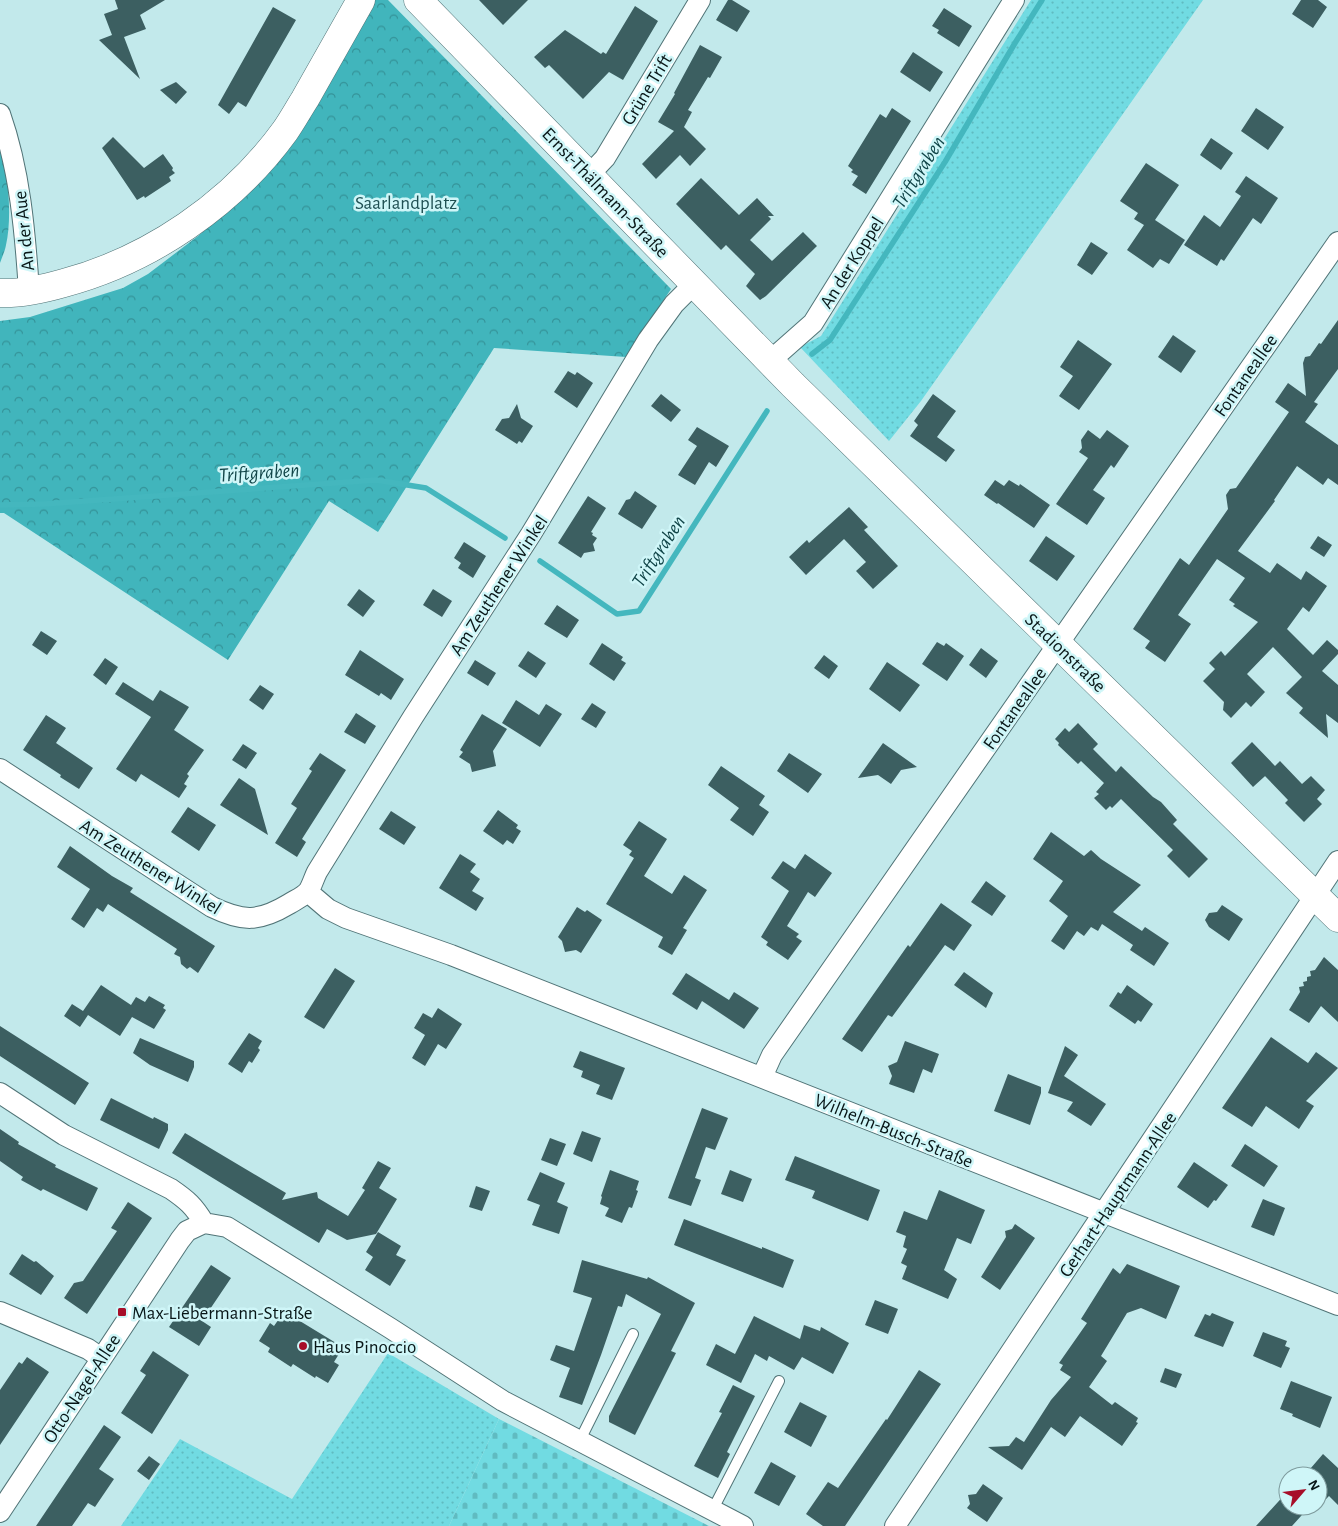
<svg xmlns="http://www.w3.org/2000/svg" width="1338" height="1526" viewBox="0 0 1338 1526" font-family="'Alegreya Sans',sans-serif">
  <defs>
    <pattern id="grass-dots" width="8" height="8" patternUnits="userSpaceOnUse" patternTransform="scale(1.25)"><rect width="8" height="8" fill="#71dbe2"/><path d="M2 2h.1M6 6h.1" fill="none" stroke="#60bbc1" stroke-width="1.8" stroke-linecap="round"/></pattern>
    <pattern id="forest-crowns" width="20" height="18" patternUnits="userSpaceOnUse" patternTransform="scale(1.25)"><rect width="20" height="18" fill="#41b5bc"/><path d="M2 6a3 3 0 1 1 6 0M12 15a3 3 0 1 1 6 0" fill="none" stroke="#349298"/></pattern>
    <pattern id="cemetery-stones" width="16" height="16" patternUnits="userSpaceOnUse" patternTransform="scale(1.25)"><rect width="16" height="16" fill="#71dbe2"/><path d="M2 7V4a2 2 0 0 1 4 0v3zM10 15v-3a2 2 0 0 1 4 0v3z" fill="#60bbc1"/></pattern>
  </defs>
  <rect width="100%" height="100%" fill="#c2e9eb"/>
  <path fill="url(#grass-dots)" d="M1031,0h172l-282,401 -32,40 -89,-94 21,-11z
    M388,1353l111,66 -50,107h-328l59,-87 112,60z"/>
  <path fill="url(#forest-crowns)" d="M371,0h17l283,289 -45,68 -132,-9 -116,184 -49,-31 -101,159 -224,-147h-4v-192l30,-4 93,-29 25,-14 50,-38 56,-48 40,-50z
    M0,149c9,25 12,70 6,96 -1,6 -4,12 -6,18z"/>
  <path fill="url(#cemetery-stones)" d="M499,1419l210,107h-260z"/>
  <g fill="none" stroke-linecap="round" stroke-linejoin="round">
    <path stroke="#44b7be" stroke-width="5.5" d="M812,354l18,-14 115,-178 70,-119 27,-43
      M0,505l44,-1 332,-24 50,8 79,50
      M540,561l77,53 22,-3 128,-200"/>
  </g>
  <path fill="#3c5f61" d="M115,0h50l-25,15 6,14 -22,8 16,42 -41,-39 13,-5 -8,-21 14,-5z
    M479,0h49l-25,25z
    M728,0h4l18,11 -13,21 -21,-12z
    M1301,0h17l9,7 -14,21 -21,-14z
    M635,6l23,15 -35,59 -14,-8 -26,27 -34,-34 -4,3 -11,-11 31,-27 36,24 2,-2 3,2z
    M273,7l23,13 -50,87 -8,-5 -9,12 -11,-9z
    M944,8l28,18 -13,21 -22,-14 2,-3 -7,-4z
    M700,45l22,12 -12,21 -2,-1 -20,33 4,2 -8,15 22,22 -16,17 -10,-11 -24,24 -14,-15 32,-33 -16,-9 17,-28 -1,-1z
    M913,52l30,20 -13,20 -30,-20z
    M176,82l11,10 -11,12 -16,-14z
    M892,108l19,13 -45,73 -14,-9 6,-9 -7,-4 2,-2 -5,-4 32,-52 6,4z
    M1256,108l28,19 -16,23 -27,-19z
    M113,137l31,31 19,-14 10,14 -1,2 3,3 -6,4 2,4 -26,17 -1,-2 -7,4 -35,-52z
    M1211,138l22,15 -12,17 -21,-15z
    M1146,163l33,22 -24,35 30,20 -16,24 -9,-5 -7,9 -26,-18 17,-25 -10,-6 4,-6 -18,-12z
    M1246,176l32,22 -17,26 -8,-6 -29,43 -3,-2 -4,7 -33,-21 20,-30 16,12 21,-31 -6,-4z
    M701,178l38,37 18,-17 17,18h-6l3,3 -21,21 22,21 31,-29 14,14 -51,50 -6,4 -14,-14 9,-12 -29,-29 -5,5 -45,-46z
    M1091,242l17,11 -16,22 -15,-10z
    M1338,320v49l-24,33 4,2 -13,18 33,23v40l-10,-7 -5,7 -26,-19 -23,34 1,1 -37,50 32,22 7,-10 24,17 5,-9 21,15 -18,26 -6,-5 -16,22 26,26 14,-15 11,10v4l-16,17 16,14v38l-12,-9 2,24 -29,-25 4,-5 -17,-15 16,-16 -29,-30 -26,27 18,18 -14,15 -5,-5 -15,16 -8,-8 1,-8 -21,-21 12,-12 -6,-6 12,-12 4,5 33,-34 -25,-16 2,-2 -6,-4 16,-22 -28,-19 -39,56 13,9 -26,38 -20,-14 5,-7 -17,-12 47,-71 9,7 39,-56 -2,-14 4,-6 6,-1 53,-76 -14,-10 13,-19 18,13 -3,-33 2,-6 5,-1 9,-13 2,1z
    M1173,335l23,16 -15,22 -23,-16z
    M1078,340l34,24 -33,46 -20,-14 14,-20 -13,-9z
    M568,371l7,4 2,-3 16,11 -16,25 -23,-16z
    M661,394l20,16 -10,12 -20,-16z
    M933,394l23,17 -19,26 18,13 -9,12 -36,-26 8,-11 -4,-4z
    M517,404l4,14 12,8 -11,17 -3,-2 -2,3 -22,-14 7,-11 7,-1z
    M697,427l32,19 -13,21 -7,-5 -14,23 -17,-10 19,-29 -9,-6z
    M1088,430l12,9 7,-9 22,16 -15,22 -3,-3 -18,25 12,8 -18,27 -31,-21 32,-46 -9,-6 3,-4 -1,-8z
    M995,480l9,6 5,-6 10,6 1,-2 30,21 -16,23 -36,-25 -1,1 -13,-9z
    M635,491l22,15 -15,23 -24,-15 8,-14 4,-1z
    M588,496l18,12 -15,24 2,1 -1,2 5,3 -4,6 2,7 -11,2 -3,5 -23,-15z
    M849,507l19,20 -4,3 34,36 -25,23 -17,-18 10,-9 -22,-23 -38,36 -17,-18 18,-17 2,3z
    M1046,536l29,20 -18,25 -28,-20z
    M1318,536l14,9 -8,12 -14,-9z
    M464,542l22,14 -13,22 -15,-10 3,-5 -7,-5z
    M359,589l16,12 -12,16 -16,-12z
    M433,589l19,12 -10,16 -19,-12z
    M557,605l22,15 -12,18 -23,-14z
    M41,631l16,10 -10,14 -15,-10z
    M937,642l7,4 2,-3 18,13 -17,25 -25,-17z
    M602,643l21,14 -2,3 5,3 -12,18 -25,-17z
    M981,648l17,13 -12,17 -17,-13z
    M360,650l44,29 -13,21 -10,-7 -2,3 -34,-21z
    M528,651l18,12 -10,15 -18,-12z
    M824,655l14,11 -9,13 -15,-11z
    M105,658l13,9 -12,18 -13,-10z
    M475,660l21,13 -8,13 -21,-13z
    M887,662l33,23 -20,27 -31,-23z
    M123,682l30,19 7,-11 29,17 -15,23 30,20 -17,24 2,2 -5,8 3,2 -8,12 -38,-24 -5,8 -20,-13 35,-52 -36,-23z
    M260,685l14,9 -11,16 -14,-10z
    M516,700l23,15 7,-11 16,10 -22,33 -38,-24z
    M592,703l14,9 -10,16 -15,-9z
    M356,713l20,13 -11,18 -21,-12z
    M482,714l25,15 -14,22 3,15 -24,6 -2,-8 -11,-7 4,-5 -3,-2z
    M46,715l20,13 -10,15 37,25 -14,21 -19,-12 1,-2 -38,-25z
    M1078,723l20,21 -5,5 23,23 5,-6 32,31 8,5 16,18 -4,4 35,35 -19,19 -22,-22 6,-6 -52,-51 -9,9 -2,-2 -4,4 -12,-12 5,-4 -3,-2 8,-9 -23,-22 -3,3 -20,-19 1,-2 -4,-4 10,-11 4,4z
    M1252,742l23,24 5,-5 22,23 9,-8 14,14 -8,9 5,5 -18,18 -19,-19 3,-3 -23,-24 10,-9 -22,20 -22,-24z
    M883,743l34,24 -16,3 -10,14 -13,-9 -20,3z
    M243,744l14,9 -11,16 -14,-9z
    M320,753l26,17 -44,69 4,3 -9,15 -22,-14 22,-35 -6,-4 21,-33 -3,-2z
    M789,753l33,21 -14,19 -31,-22z
    M721,766l44,30 -6,9 10,7 -16,24 -23,-16 9,-12 -31,-23z
    M239,778l16,11 13,46 -48,-30z
    M188,807l28,18 -17,26 -28,-19z
    M498,810l20,15 -2,3 5,3 -8,13 -6,-4 -4,5 -20,-14z
    M391,811l25,16 -12,18 -25,-16z
    M639,821l28,18 -23,37 28,18 12,-19 23,15 -24,38 4,2 -15,25 -14,-8 5,-10 -57,-33 28,-46 -5,-3 3,-4 -9,-6z
    M1051,832l33,24 7,-6 10,9 40,26 -28,27 29,19 3,-4 24,16 -15,23 -24,-16 3,-5 -31,-21 -4,7 -7,-4 -7,9 -7,-5 -13,19 -13,-9 17,-25 -19,-15 14,-20 -30,-22z
    M70,846l42,30 21,12 -3,4 85,54 -17,27 -8,-6 -3,2 -6,-5 -1,-7 -6,-3 3,-5 -69,-45 -5,8 -6,-4 -13,20 -13,-9 19,-30 -33,-22z
    M460,854l16,10 -6,8 10,7 -8,12 12,7 -8,13 -37,-23z
    M805,854l27,19 -17,24 -7,-5 -21,34 12,8 -3,3 6,4 -14,19 -22,-15 2,-3 -7,-5 28,-46 -18,-13 12,-17 12,8z
    M986,881l20,15 -14,20 -21,-14z
    M941,903l31,22 -18,26 -9,-6 -53,72 -4,-2 -26,37 -20,-13 66,-94 2,2z
    M1222,905l21,14 -14,22 -20,-14 -4,-7 4,-7 8,-1z
    M577,907l8,5 2,-2 15,10 -21,33 -5,-3 -11,2 -3,-11 -4,-4z
    M1324,957l14,13v52l-17,-16 -12,17 -20,-13 11,-18 -1,-5 5,-1 -1,-4 4,-1v-4l4,-1 -1,-5 5,-1z
    M335,968l20,13 -31,48 -20,-12z
    M964,972l29,21 -7,15 -32,-23z
    M686,973l43,27 5,-8 25,16 -15,21 -42,-28 -5,9 -25,-16z
    M101,985l30,20 5,-8 9,5 4,-6 16,9 -2,3 3,2 -12,19 -22,-12 -12,19 -32,-21 -8,12 -16,-11 8,-12 11,7z
    M1127,985l26,19 -12,18 -3,-2 -3,4 -26,-18 9,-14 3,2z
    M438,1008l24,16 -16,25 -8,-5 -13,22 -13,-8 13,-23 -11,-7 9,-15 9,5z
    M0,1026l89,57 -14,22 -75,-49z
    M249,1033l13,8 -4,7 2,2 -8,13 -3,-2 -7,12 -14,-9z
    M1271,1037l37,26 8,-11 22,16 -32,33 8,5 -15,23 -33,-23 -14,21 -30,-19z
    M140,1038l54,23v6l-6,15 -38,-17 -17,-12z
    M905,1041l34,13 -7,19 -9,-4 -9,24 -25,-9 3,-8 -4,-10 9,-4z
    M1065,1046l13,9 -14,21 42,28 -15,22 -24,-15 6,-9 -25,-9z
    M580,1051l45,17 -13,32 -16,-6 4,-9 -19,-8 2,-6 -10,-4z
    M1008,1074l33,13v6l-11,32 -36,-14z
    M111,1098l42,21 1,-2 14,7v6l-9,19 -59,-29z
    M702,1108l26,10 -13,32 -9,-3 -11,31 6,2 -10,26 -23,-8z
    M0,1129l19,13 -1,2 38,21 -1,2 43,21 -11,23 -44,-22 -2,2 -20,-11 2,-3 -23,-16z
    M582,1131l19,7 -9,24 -19,-8z
    M185,1133l101,60 -4,7 35,-8 1,6 30,18 17,-26 -3,-2 16,-27 13,7 -12,20 18,11 -21,35 -29,6 -20,-11 -8,14 -147,-90z
    M550,1138l16,6 -9,22 -16,-6z
    M1245,1144l33,22 -14,21 -33,-21z
    M795,1156l85,34 -12,31 -56,-23 3,-7 -30,-11z
    M1194,1162l34,23 -12,16 -2,-1 -6,8 -31,-21z
    M610,1170l29,11 -3,9 2,1 -6,17 -3,-1 -7,16 -17,-7 4,-8 -9,-4 2,-7 -1,-1z
    M730,1170l22,9 -9,23 -22,-8z
    M540,1172l25,11 -8,19 11,5 -9,27 -27,-9 8,-20 -13,-5z
    M476,1186l14,5 -8,20 -13,-4z
    M939,1190l46,20 -14,34 -14,-6 -13,32 13,9 -9,20 -46,-20 5,-13 -6,-3 6,-14 -4,-2 3,-11 -10,-4 8,-21 23,9z
    M1263,1199l22,9 -11,28 -23,-9z
    M128,1202l24,16 -65,96 -23,-16 10,-15 9,-2 19,-28 15,-22 -6,-3z
    M684,1219l78,30v-2l32,13 -11,28 -109,-43z
    M1015,1224l20,14 -35,52 -19,-13 25,-40 -1,-6 7,-2z
    M378,1232l23,14 -5,9 10,5 -16,26 -25,-16 8,-13 -7,-5z
    M22,1254l12,8 2,-1 18,15 -13,19 -32,-21z
    M582,1260l65,19 1,-2 47,26 -24,48 5,2 -41,82 -26,-13v-6l52,-102 -35,-20 -4,13 -4,-1 -17,49 -19,50 -23,-8 11,-29 -20,-8 6,-15 18,6 18,-53 -19,-6z
    M1127,1264l53,22 -14,33 -25,-11 -14,5 -26,43 6,5 -18,26 23,18 3,-3 23,16 -2,4 2,1 -16,23 -42,-30 -15,21 -14,-10 -29,43 -34,-23 21,-1 7,-9 8,5 27,-42 20,-23 -11,-7 3,-5 -4,-2 28,-40 -6,-4 32,-51 7,6z
    M211,1265l20,13 -29,43 9,6 -12,19 -30,-19z
    M875,1300l23,9 -10,25 -23,-9z
    M283,1313l6,3 1,-1 46,28v2l6,4 -8,13 5,3 -11,18 -12,-7 -1,2 -22,-14 -2,3 -23,-15 2,-4 -11,-7 11,-18 4,3z
    M1212,1313l22,9 -11,25 -29,-11 11,-22 5,2z
    M754,1316l46,23 4,-14 16,6 1,-4 28,16 -16,31 -31,-17 -8,13 -25,-14 -2,5 -12,-7 -14,29 -35,-18 10,-21 19,10z
    M1263,1332l24,9 -2,5 5,2 -9,20 -28,-12z
    M153,1351l36,24 -37,59 -31,-21 25,-38 -6,-4z
    M27,1357l22,15 -49,73v-55l19,-28 3,2z
    M1165,1368l17,6 -6,14 -16,-6z
    M919,1370l22,14 -96,142h-22l-17,-12 22,-32 10,6 48,-69 1,1z
    M1291,1381l41,16 -12,31 -28,-12 1,-2 -13,-5z
    M733,1385l22,11 -28,56 3,2 -12,24 -24,-12 28,-53 -3,-1z
    M800,1402l27,14 -16,31 -27,-15z
    M104,1425l17,12 -22,32 15,10 -19,28 -7,-4 -16,23h-36z
    M1323,1454l15,14v37l-9,-9 -11,11v-31h-14z
    M149,1456l11,8 -11,16 -12,-9z
    M771,1462l25,14 -17,30 -25,-13z
    M983,1484l20,14 -16,24 -20,-14 3,-4 -2,-9 8,-1z
    M1288,1491v15h22l-18,20h-36z"/>
  <g fill="none" stroke-linecap="round" stroke-linejoin="round">
    <defs>
      <path id="lane" d="M579,1442l54,-108
        M712,1511l67,-130"/>
      <path id="street" d="M0,114c20,57 25,117 29,177
        M589,175l16,-17 95,-158
        M770,361l43,-38 201,-323
        M0,769l212,138c31,15 47,15 77,-3 6,-4 16,-8 20,-14 3,-5 5,-12 8,-18l96,-155 118,-183 117,-194 26,-36 21,-21
        M308,892l20,17 18,9 105,37 887,350
        M762,1077l10,-22 566,-813
        M0,1093l64,42 107,54c16,11 23,17 33,34l23,4 163,101 113,73 240,125
        M0,1312l88,37 13,9
        M0,1512l180,-272 7,-9 17,-8
        M895,1526l443,-665"/>
      <path id="secondary" d="M418,0l375,385 545,533
        M0,293c21,1 43,-4 64,-10 86,-23 168,-79 221,-152 7,-10 13,-21 20,-32 19,-33 37,-66 56,-99"/>
    </defs>
    <use href="#lane" stroke="#517477" stroke-width="12"/>
    <use href="#street" stroke="#517477" stroke-width="22"/>
    <use href="#secondary" stroke="#517477" stroke-width="29"/>
    <use href="#lane" stroke="#fff" stroke-width="10"/>
    <use href="#street" stroke="#fff" stroke-width="20"/>
    <use href="#secondary" stroke="#fff" stroke-width="28"/>
  </g>
  <g fill="#a70e29" stroke="#cff6f8" stroke-width="2">
    <rect x="117" y="1307" width="10" height="10" rx="2.5"/>
    <circle cx="303" cy="1346" r="5"/>
  </g>
  <g text-anchor="middle" stroke-width="5" stroke-linejoin="round" paint-order="stroke">
    <g font-size="19" fill="#081617" stroke="#cff6f8">
      <text transform="translate(646 89) rotate(-59)" y="7">Grüne Trift</text>
      <text transform="translate(606 192) rotate(46)" y="7">Ernst-Thälmann-Straße</text>
      <text transform="translate(23 231) rotate(-96)" y="7">An der Aue</text>
      <text transform="translate(851 262) rotate(-58)" y="7">An der Koppel</text>
      <text transform="translate(1245 375) rotate(-55)" y="7">Fontaneallee</text>
      <text transform="translate(498 585) rotate(-57)" y="7">Am Zeuthener Winkel</text>
      <text transform="translate(1066 652) rotate(44)" y="7">Stadionstraße</text>
      <text transform="translate(1014 708) rotate(-55)" y="7">Fontaneallee</text>
      <text transform="translate(151 866) rotate(32)" y="7">Am Zeuthener Winkel</text>
      <text transform="translate(894 1130) rotate(22)" y="7">Wilhelm-Busch-Straße</text>
      <text transform="translate(1117 1194) rotate(-56)" y="7">Gerhart-Hauptmann-Allee</text>
      <text transform="translate(81 1388) rotate(-57)" y="7">Otto-Nagel-Allee</text>
    </g>
    <g font-size="19" fill="#1f5053" stroke="#cff6f8">
      <text x="406" y="209">Saarlandplatz</text>
    </g>
    <g font-size="19" fill="#081617" stroke="#cff6f8" text-anchor="start">
      <text x="132" y="1319">Max-Liebermann-Straße</text>
      <text x="313" y="1353">Haus Pinoccio</text>
    </g>
    <g font-size="20" font-style="italic" fill="#114548" stroke="#cff6f8">
      <text transform="translate(918 172) rotate(-58)" y="7">Triftgraben</text>
      <text transform="translate(259 472) rotate(-4)" y="7">Triftgraben</text>
      <text transform="translate(658 551) rotate(-57)" y="7">Triftgraben</text>
    </g>
  </g>
  <g transform="translate(1303 1491) rotate(62)"><circle r="24" fill="#cff6f8" stroke="#7f9c9e"/>
  <path d="M0-4L9 19L0 12L-9 19Z" fill="#a70e29"/>
  <text y="-8" font-size="14" font-weight="bold" text-anchor="middle" fill="#081617">N</text>
  </g>
</svg>
